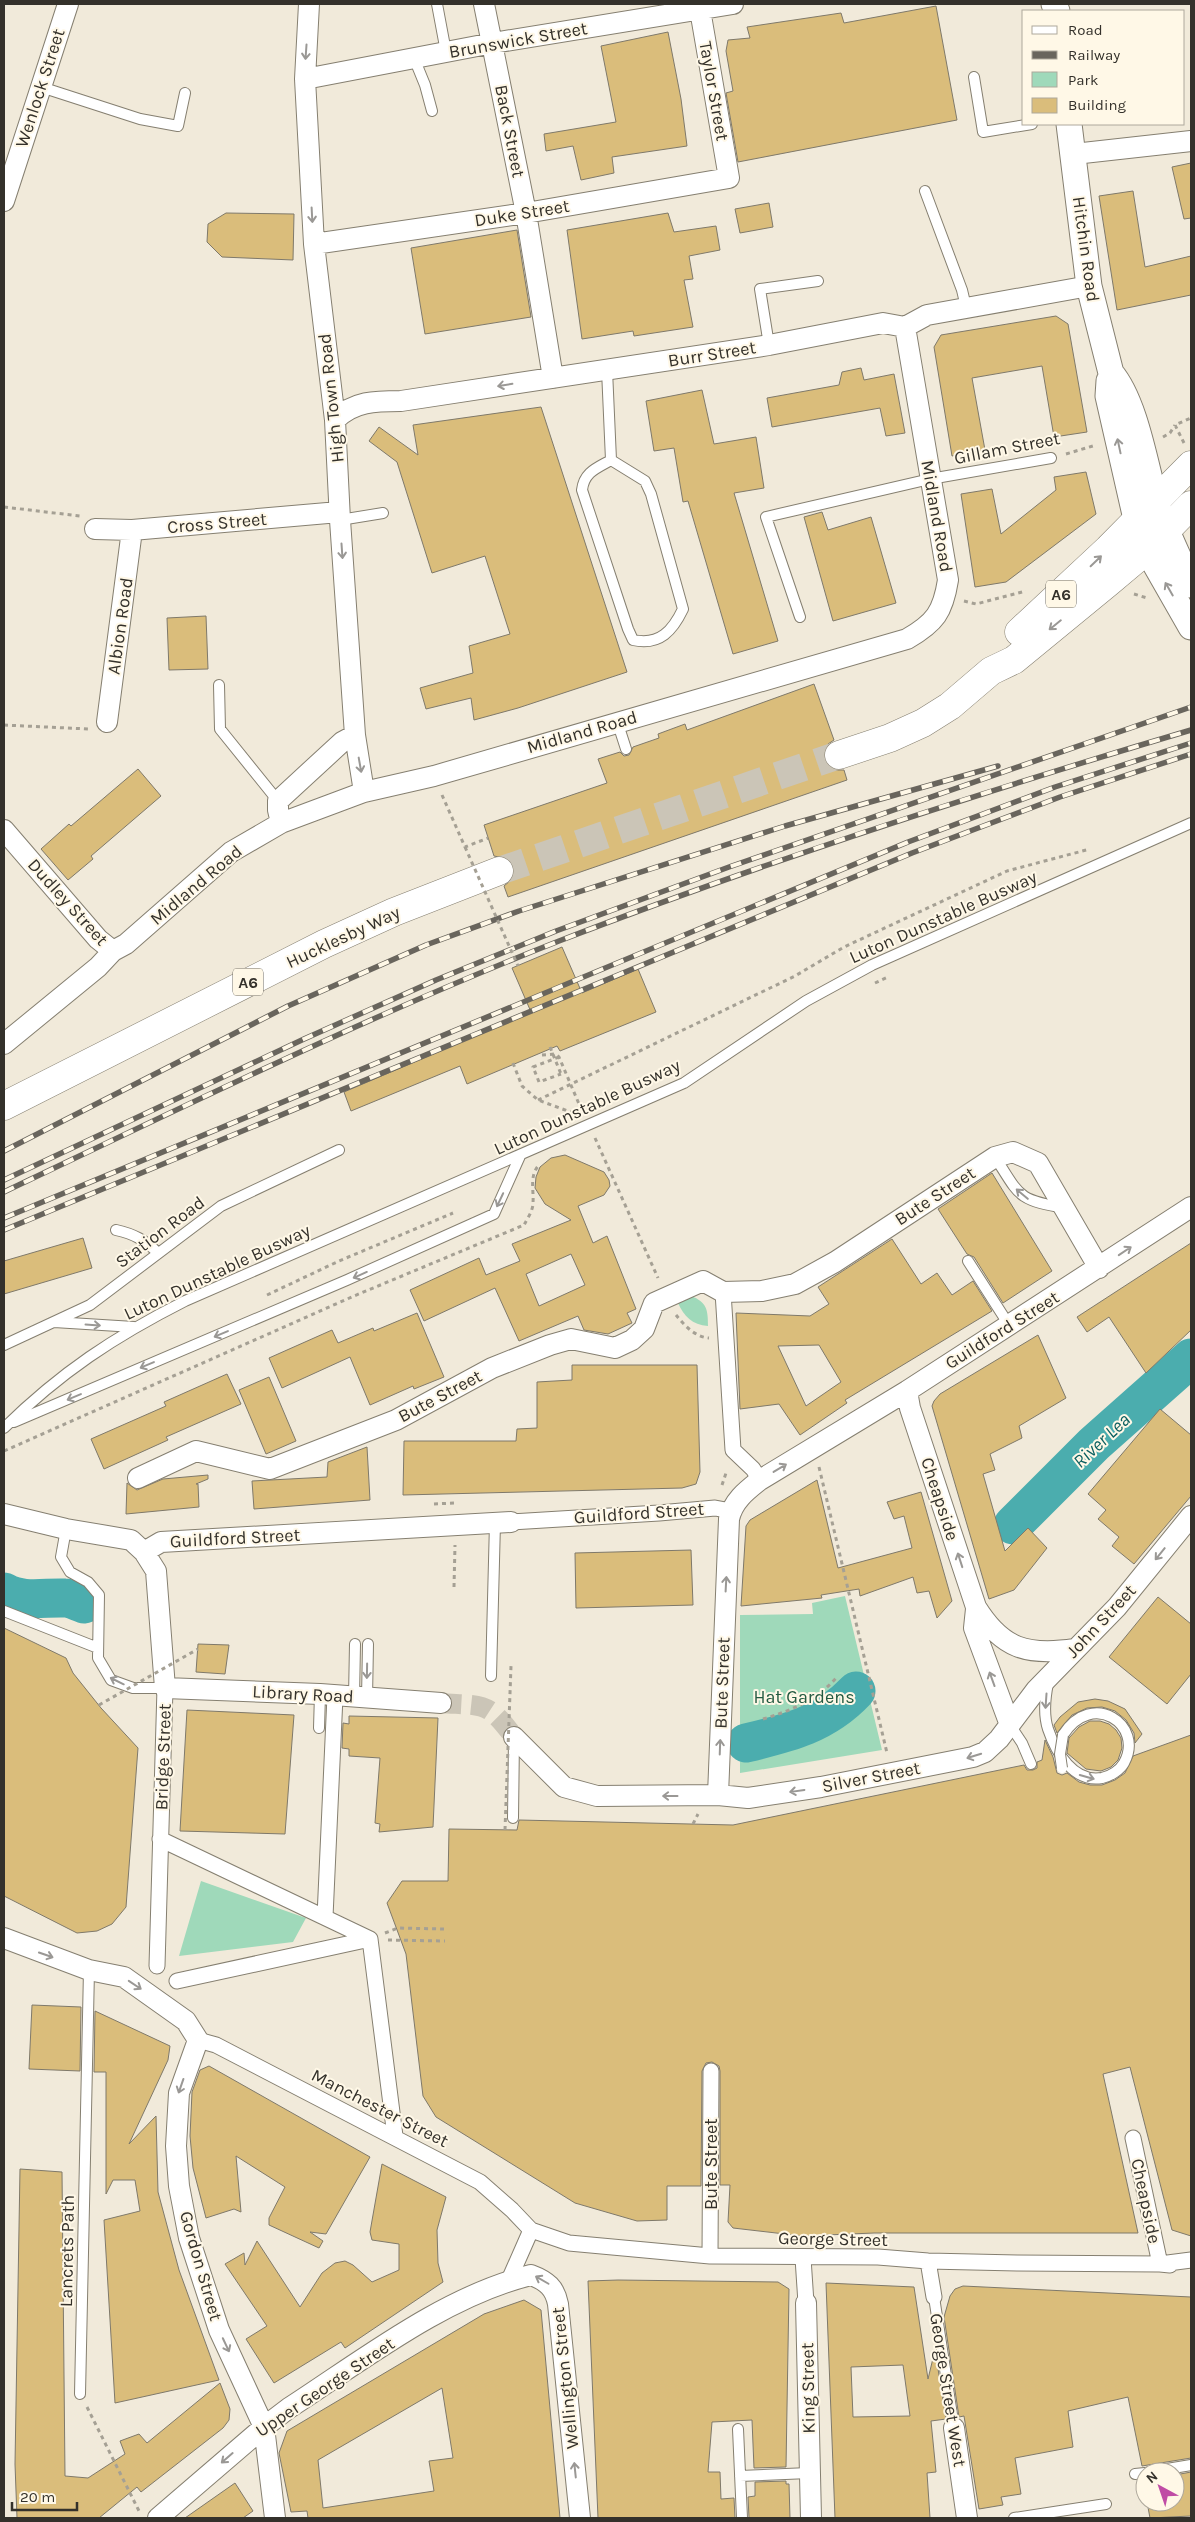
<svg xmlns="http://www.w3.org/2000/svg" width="1195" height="2522" viewBox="0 0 1195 2522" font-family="Karla,sans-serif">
  <rect width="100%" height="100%" fill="#f1eada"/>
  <path fill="#9fd9ba" d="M691,1296c16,6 17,14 17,30 -16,-1 -24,-10 -30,-23z
    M845,1596l37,154 -142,23v-158l73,-1 -1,-11z
    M201,1881l105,37 -13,24 -114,14z"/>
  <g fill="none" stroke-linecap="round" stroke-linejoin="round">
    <path stroke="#4badae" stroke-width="39" d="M1013,1525l81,-81 97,-86
      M4,1592c19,11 41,5 61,6 6,0 13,4 19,6
      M746,1743c43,-10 79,-19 110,-52"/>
  </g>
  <path fill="#dabd7b" stroke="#7f796a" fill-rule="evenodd" d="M936,6l21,114 -219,42 -12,-69 7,-2 -7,-40 2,-11 22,-2 -3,-11 94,-14 3,10z
    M668,32l13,67 6,47 -75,11 2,16 -33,7 -8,-34 -27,5 -2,-17 72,-12 -15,-76z
    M1191,163v55l-7,1 -12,-52z
    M1133,191l12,76 46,-11v39l-74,15 -18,-114z
    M769,203l4,24 -33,6 -5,-24z
    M226,213l68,1 -1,46 -71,-3 -15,-15 1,-18z
    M668,213l6,19 42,-6 4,24 -31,6 4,23 -9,1 9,47 -59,9 -1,-5 -51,8 -15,-109z
    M517,230l14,87 -106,17 -14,-86z
    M1056,316l12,8 19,108 -33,5 -12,-71 -70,12 13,72 -33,6 -18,-109 7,-12z
    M861,368l3,12 30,-6 11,59 -19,3 -6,-28 -108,19 -5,-29 72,-13 3,-13z
    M702,390l12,54 42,-7 8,51 -30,5 44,148 -45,13 -45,-153 -5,1 -9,-54 -20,3 -8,-50z
    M541,407l86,265 -109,36 -44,12 -3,-22 -45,11 -6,-21 53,-15 -4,-27 41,-12 -25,-78 -53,17 -35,-111 -28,-21 10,-14 39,28 -5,-30z
    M1086,472l10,42 -90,68 -31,5 -14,-93 31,-5 9,45 55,-44 -2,-13z
    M822,512l6,18 43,-13 25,86 -63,18 -29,-104z
    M206,616l2,53 -39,1 -2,-52z
    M814,684l20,56 -6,4 -4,7v9l4,6 7,4h9l3,10 -339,117 -4,-11 7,-6 3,-7v-7l-6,-7 -14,-3 -10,-31 123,-42 -9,-24 22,-7 4,4 5,-1 4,-8 26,-9 -1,-4 27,-10 2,6z
    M138,769l23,27 -70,60 2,3 -25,21 -27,-31 28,-25 2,2z
    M562,947l20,46 56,-24 18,43 -96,39 -3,-5 -90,38 -7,-18 -109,45 -7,-19 187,-80 -19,-44z
    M565,1155l39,17 5,8 1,6 -6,9 -26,11 15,37 14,-7 29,73 -9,4 5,10 -24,11 -24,-4 -6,-14 -59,25 -24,-53 -71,33 -14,-31 69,-32 7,17 34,-14 -8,-17 59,-24 -26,-16 -10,-16 1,-11 4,-10 11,-9zM571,1254l14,31 -46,21 -13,-32z
    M992,1173l60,98 -49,32 -29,-46 -7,-3 -29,-45z
    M83,1238l9,30 -88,26v-33z
    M892,1239l29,45 16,-11 15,22 21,-14 19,30 -147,89 2,3 -47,32 -21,-31 -39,5 -4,-96 74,3 19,-12 -11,-17zM819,1345l22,37 -35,24 -28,-60z
    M1191,1243v87l-45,43 -37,-56 -22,15 -10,-15z
    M417,1313l27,64 -30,12 -1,-3 -43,19 -20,-48 -68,31 -13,-30 63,-28 6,13 35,-15 1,3z
    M1038,1335l28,63 -47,28 3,12 -32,16 5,16 -12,4 22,77 23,-23 19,20 -33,42 -25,9 -57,-193 2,-5 6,-7z
    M572,1365h125l3,107 -4,12 -14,4 -279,7 1,-54h112l1,-12 20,-1v-46l35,-2z
    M227,1374l14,30 -75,33 2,3 -64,29 -13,-30 75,-33 -2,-4z
    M269,1377l27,64 -30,13 -27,-64z
    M1160,1409l31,26v61l-57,68 -22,-18 7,-9 -21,-18 8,-9 -18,-16z
    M367,1447l3,53 -116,9 -2,-28 75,-4 1,-15z
    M208,1475v4l-12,5h2l1,23 -73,7 1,-31 10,7 26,-11z
    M817,1480l21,88 74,-20 -8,-32 -10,3 -7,-17 34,-10 31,109 -15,17 -8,-27 -12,2 -4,-16 -53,19 -1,-7 -38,6 1,3 -81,8 5,-80 4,-6z
    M691,1550l2,55 -117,3 -1,-55z
    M1158,1597l33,27v50l-24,30 -58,-47z
    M4,1628l62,30 7,15 28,35 37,40 -12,159 -14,17 -15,7 -20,2 -73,-37z
    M198,1644l31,1 -4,29 -29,-2z
    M1095,1699l13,2 17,8 17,25 -7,9 -1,-10 -8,-13 -11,-9 -13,-4 -15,1 -15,7 -15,18 -3,-8 6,-8 18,-15z
    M187,1710l107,5 -9,119 -105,-3z
    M349,1716l89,2 -5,109 -54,5 1,-8 -5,-1 5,-65 -31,-2v-7l-7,-1 1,-25 6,1z
    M1090,1721h10l9,3 7,6 5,8 1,10 -4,12 -7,7 -10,4 -15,-2 -19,-16 2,-15 10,-11z
    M1191,1735v501l-19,-6 -42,-163 -27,7 35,159h-264l-72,3 -69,-8 -5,-6 2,-37h-10v-114l-1,-5 -7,-4 -6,1 -4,8 -1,115h-34v34l-30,1 -62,-18 -139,-86 -13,-21 -17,-142 -19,-51 15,-22h46l1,-52 68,1 2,-10 214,5 291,-60 3,5h6l4,-2v-6l5,-2 3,-20 8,17 4,16 5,2 5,-2 12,9 11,3h12l13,-5 10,-7 8,-17z
    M32,2005l49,2 -1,64 -51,-2z
    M95,2011l75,35 -2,14 -39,84 27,-28 2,76 21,78 40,110 -104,23 -11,-183 36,-9 -5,-31h-22l-7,14v-122h-12z
    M209,2066l161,91 -44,77 -16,-2 13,9 -4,7 -50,-23v-7l16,-31 -49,-31 5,56 -7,-3 -28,9 -13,-50 -3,-32 2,-44 8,-22z
    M382,2164l64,33 -9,33 1,33 5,19 -98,66 -4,-6 -67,41 -28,-44 21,-13 -42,-62 19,-11 1,12 12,-24 43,66 22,-34 13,-10 10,-2 8,4 19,17 27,-12v-26l-27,-4 -2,-8z
    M20,2169l42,3 3,304 23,2 37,-24 -5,-13 19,-7 8,9 73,-60 10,26 -1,11 -6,8 -82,64 -4,-5 -38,31h-82l-2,-54z
    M618,2280l160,2 11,7 -3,178 -32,1 -2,-48 -40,2 -4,50h12l1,27 13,-1 1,20h-137l-10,-237z
    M826,2283l88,4 14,92 7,-29 11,69 -15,2 5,51 -9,1 3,45h-95zM903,2365l7,51 -57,1 -2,-50z
    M963,2286l228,11v161l-49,8 -14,-69 -60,14 5,36 -58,11 6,36 -20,3 2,8 -24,4 -15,-93 -5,1 -15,-100 6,-21 5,-7z
    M524,2300l17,10 19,208h-252l-1,-7 -16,1 -12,-59 8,-22 197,-117zM442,2388l11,70 -24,3 5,30 -111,17 -5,-48z
    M1191,2472v44l-41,2 -3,-16h28v-27z
    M786,2481v3h3l1,34h-41l-1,-21 7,-1v-14z
    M235,2483l18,28 -10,7h-58z"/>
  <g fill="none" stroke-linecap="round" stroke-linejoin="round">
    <path stroke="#cbc5b7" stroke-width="20" stroke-dasharray="20 10" stroke-linecap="butt" d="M441,1703c44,3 46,-2 73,34"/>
    <path stroke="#cbc5b7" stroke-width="28" stroke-dasharray="28 14" stroke-linecap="butt" d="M499,871l340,-116"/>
    <defs>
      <path id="service" d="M437,4l9,48
        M414,58l11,27 7,26
        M974,77l9,55 49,-8
        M41,87l99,32 38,7 7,-33
        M925,191l37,99 4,17
        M769,345l-9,-56 58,-8
        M607,370l4,90c-14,8 -27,12 -29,30l46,139 5,11c27,6 40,-10 50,-31l-32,-115 -6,-13 -34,-21
        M340,520l43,-7
        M800,617l-34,-100 164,-38 121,-21
        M219,685l1,44 58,72
        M617,721l9,28
        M995,1157c25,39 22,43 70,51
        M116,1230c18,4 29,10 42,23
        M968,1261l41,64
        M54,1322l80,5
        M4,1345l86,-40 131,-99 118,-56
        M14,1422l333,-142 147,-66 26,-58
        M4,1428c57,-56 110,-91 181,-127l499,-218 122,-82 66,-36 319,-142
        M66,1529l-5,28 9,15 18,10 11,13 -1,63 13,22 22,8h32
        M4,1611l94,37
        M491,1676l4,-153
        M1048,1683c-3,15 -5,31 0,46 8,24 26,54 54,49 9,-2 18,-8 22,-15 21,-38 -32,-74 -61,-28
        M354,1697l1,-53
        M367,1698l1,-54
        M1010,1725l12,18 9,21
        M319,1728l1,-34
        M513,1818l1,-80
        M934,2297l20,131
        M80,2394l9,-424
        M738,2429l4,89
        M1149,2472l42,-7
        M1135,2474l10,-1
        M740,2476l69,-3
        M1014,2518l92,-14"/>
      <path id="pedestrian" d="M723,1292l10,158 20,19 7,11
        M511,1522l148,-9 56,-5 16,3
        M160,1839l210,100
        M325,1917l10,-221
        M370,1939l25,197
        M157,1966l8,-278
        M177,1981l193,-42
        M198,2040l18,5 264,137 32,28 19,20 38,13 141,13 168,1 50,4 89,2 143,1 31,-4
        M1133,2138l27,126 10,1
        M710,2256l1,-185
        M803,2258l3,45
        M928,2261l6,36
        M509,2280l22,-50"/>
      <path id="minor" d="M309,4l-4,75 9,165 21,176 5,100 15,215 9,57
        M484,4l42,209 27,165
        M305,79l188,-36 240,-39
        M1074,154l117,-13
        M4,201l64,-197
        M314,244l212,-31 203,-35 -30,-174
        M335,420c18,-19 41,-19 66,-19l368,-56 114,-22 22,4 22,-12 162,-29
        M95,529l37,1 207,-18
        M107,722l25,-192
        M281,823l-3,-13v-9l64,-59 13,-7
        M4,830l94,109 15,12
        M4,1044l94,-77 15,-16 13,-7 105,-92 50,-29 83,-31 70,-16 473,-137c28,-16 36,-27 41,-59l-43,-253
        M907,1391l3,17 66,199c26,42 51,49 99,42
        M138,1478l58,-27 74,18 126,-49 96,-52 58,-23 21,-6 44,9 17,-8 12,-11 10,-26 49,-22 20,11 39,-1 33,-7 40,-22 160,-105 18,-5 25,11 61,105
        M4,1514l62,15 65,11 13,12 12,19 9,117 155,6 121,9
        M144,1552l17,-10 350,-20
        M976,1609l-2,19 36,97
        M514,1737l50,50 33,9 121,-1 30,3 73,-11 152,-30 12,-5 14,-13 37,-49 81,-83 74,-91
        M718,1795l11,-276c4,-18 17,-28 31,-39l147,-89 284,-184
        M4,1938l85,32 35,7 62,44 12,19 -19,53 -3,53 3,40 10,52 30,92 45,97 11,91
        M806,2303l5,215
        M954,2428l13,90
        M158,2518l106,-91 25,-19c74,-48 156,-112 242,-133 16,6 24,13 27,29l22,214"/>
      <path id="tertiary" d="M1054,4l3,7
        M1069,124l20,162 22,87c24,28 34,90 44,126 9,29 24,58 36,86
        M1109,381l-1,15 28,123 11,31 44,77"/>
      <path id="trunk" d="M1019,632l89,-83 83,-84
        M839,755l51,-17 33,-15 27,-17 41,-35 23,-11 95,-78 38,-32 44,-45
        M4,1106l320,-162 70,-32 105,-41"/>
    </defs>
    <use href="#service" stroke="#857f70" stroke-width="12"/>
    <use href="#pedestrian" stroke="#857f70" stroke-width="17"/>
    <use href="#minor" stroke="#857f70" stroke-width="22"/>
    <use href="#tertiary" stroke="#857f70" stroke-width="27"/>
    <use href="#trunk" stroke="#857f70" stroke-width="29"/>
    <path stroke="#a5a094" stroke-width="3" stroke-dasharray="4 4" stroke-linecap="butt" d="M1163,437l7,-4 5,-8
      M1184,443l-9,-18 16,-7
      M1066,454l30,-9
      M4,507l76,9
      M1134,594l13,4
      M964,601l12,3 50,-13
      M4,725l84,4
      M442,795l23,52 23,-9
      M875,983l13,-6
      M542,1055l13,-1 4,3 23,54
      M559,1057l-26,10 6,15 22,-8
      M513,1063l9,23 16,14 38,14
      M538,1100l257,-124 49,-29 163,-76 83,-22
      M595,1138l63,140
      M267,1295l72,-34 114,-48
      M676,1315c8,10 19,22 33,23
      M4,1451l350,-155 170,-71c3,-6 9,-14 9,-22 1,-13 -4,-27 6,-38
      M819,1467l68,286
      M722,1485l5,-15
      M434,1504l21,-1
      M454,1587l1,-42
      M763,1719c27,-8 54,-19 73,-41
      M693,1824l5,-10
      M385,1933l13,-5 46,1
      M388,1940l57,1
      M87,2407l52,104"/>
    <use href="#service" stroke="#fff" stroke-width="10"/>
    <use href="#pedestrian" stroke="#fff" stroke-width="15"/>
    <use href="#minor" stroke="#fff" stroke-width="20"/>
    <use href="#tertiary" stroke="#fff" stroke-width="25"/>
    <use href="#trunk" stroke="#fff" stroke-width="28"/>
    <defs>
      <path id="rail" d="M4,1151l284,-145 138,-61 93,-34 266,-85 213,-60
        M4,1180l300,-141 132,-59 120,-49 173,-64 462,-160
        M4,1192c183,-87 366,-177 555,-251 207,-80 420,-148 632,-211
        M4,1218l904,-376 147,-55 136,-44
        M4,1230l908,-377 148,-56 131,-43"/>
    </defs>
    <use href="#rail" stroke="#69655d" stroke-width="5.5"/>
    <use href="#rail" stroke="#fff8e7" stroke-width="4" stroke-dasharray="11" stroke-linecap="butt"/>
    <defs>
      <path id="service-bridge" d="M1062,1768l-2,-14 3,-19"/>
    </defs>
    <use href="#service-bridge" stroke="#857f70" stroke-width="12" stroke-linecap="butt"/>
    <path stroke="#a5a094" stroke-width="3" stroke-dasharray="4 4" stroke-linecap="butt" d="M465,847l53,119
      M550,1047l11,27
      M99,1705l99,-56
      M505,1830l6,-164"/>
    <use href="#service-bridge" stroke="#fff" stroke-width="10"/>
  </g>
  <defs><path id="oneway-shaft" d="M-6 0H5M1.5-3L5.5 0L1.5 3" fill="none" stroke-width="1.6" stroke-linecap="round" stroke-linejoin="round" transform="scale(1.25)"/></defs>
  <g stroke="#9a9895">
    <use href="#oneway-shaft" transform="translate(306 52) rotate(94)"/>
    <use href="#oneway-shaft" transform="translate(312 215) rotate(87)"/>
    <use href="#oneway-shaft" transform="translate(505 385) rotate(171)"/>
    <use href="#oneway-shaft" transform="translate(1119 446) rotate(-102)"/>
    <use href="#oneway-shaft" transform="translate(342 551) rotate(86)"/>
    <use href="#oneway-shaft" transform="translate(1096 561) rotate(-44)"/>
    <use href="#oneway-shaft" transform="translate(1169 589) rotate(-120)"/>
    <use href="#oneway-shaft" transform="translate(1055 625) rotate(141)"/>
    <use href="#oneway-shaft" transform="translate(360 765) rotate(80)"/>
    <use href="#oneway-shaft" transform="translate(1022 1194) rotate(-140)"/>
    <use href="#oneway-shaft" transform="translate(500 1200) rotate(115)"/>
    <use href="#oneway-shaft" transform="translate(1125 1251) rotate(-34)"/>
    <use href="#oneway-shaft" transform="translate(360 1275) rotate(156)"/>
    <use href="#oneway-shaft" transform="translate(93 1325) rotate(4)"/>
    <use href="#oneway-shaft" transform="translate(221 1334) rotate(157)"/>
    <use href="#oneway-shaft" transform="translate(147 1365) rotate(157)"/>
    <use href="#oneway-shaft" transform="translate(74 1397) rotate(157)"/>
    <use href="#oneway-shaft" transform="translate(780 1468) rotate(-31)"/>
    <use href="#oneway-shaft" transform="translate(1160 1554) rotate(129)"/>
    <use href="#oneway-shaft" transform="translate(960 1560) rotate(-108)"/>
    <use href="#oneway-shaft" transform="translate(726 1584) rotate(-87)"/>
    <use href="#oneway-shaft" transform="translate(367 1671) rotate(91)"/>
    <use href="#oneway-shaft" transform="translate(992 1679) rotate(-110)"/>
    <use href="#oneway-shaft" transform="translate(117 1681) rotate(-154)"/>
    <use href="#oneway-shaft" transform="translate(1046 1701) rotate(94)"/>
    <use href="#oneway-shaft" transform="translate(720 1747) rotate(-88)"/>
    <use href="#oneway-shaft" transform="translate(974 1756) rotate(163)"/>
    <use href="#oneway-shaft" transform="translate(1087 1777) rotate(16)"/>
    <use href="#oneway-shaft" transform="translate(797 1791) rotate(172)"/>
    <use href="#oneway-shaft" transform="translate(670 1796) rotate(-180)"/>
    <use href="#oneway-shaft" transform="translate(46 1955) rotate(19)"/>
    <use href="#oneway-shaft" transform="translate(135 1985) rotate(34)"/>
    <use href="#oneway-shaft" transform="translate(181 2086) rotate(109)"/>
    <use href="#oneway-shaft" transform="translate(542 2280) rotate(-150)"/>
    <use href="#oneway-shaft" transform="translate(226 2345) rotate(65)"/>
    <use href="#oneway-shaft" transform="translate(227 2458) rotate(139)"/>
    <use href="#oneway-shaft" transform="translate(575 2470) rotate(-96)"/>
  </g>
  <g text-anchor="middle" stroke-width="4" stroke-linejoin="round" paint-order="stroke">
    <g fill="#fff8e7" stroke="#716d63" stroke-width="1">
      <rect x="1046" y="580.5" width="30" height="27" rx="4"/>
      <rect x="233" y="968.5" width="30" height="27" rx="4"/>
    </g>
    <g font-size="16" font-weight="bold" fill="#34312b">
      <text x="1061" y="600">A6</text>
      <text x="248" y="988">A6</text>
    </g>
    <g font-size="18" fill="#34312b" stroke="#fff8e7">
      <text transform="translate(518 40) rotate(-10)" y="6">Brunswick Street</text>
      <text transform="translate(40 88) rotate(-72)" y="6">Wenlock Street</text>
      <text transform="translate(714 91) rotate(80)" y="6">Taylor Street</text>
      <text transform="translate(510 131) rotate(79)" y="6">Back Street</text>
      <text transform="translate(522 213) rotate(-9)" y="6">Duke Street</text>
      <text transform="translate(1086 249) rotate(82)" y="6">Hitchin Road</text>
      <text transform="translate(712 354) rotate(-9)" y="6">Burr Street</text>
      <text transform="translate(331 398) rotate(-96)" y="6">High Town Road</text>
      <text transform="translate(1007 448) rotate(-11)" y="6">Gillam Street</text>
      <text transform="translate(937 516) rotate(80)" y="6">Midland Road</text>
      <text transform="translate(217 523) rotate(-5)" y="6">Cross Street</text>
      <text transform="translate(120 626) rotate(-82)" y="6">Albion Road</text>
      <text transform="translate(582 732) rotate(-16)" y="6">Midland Road</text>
      <text transform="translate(196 885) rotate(-40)" y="6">Midland Road</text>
      <text transform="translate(68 902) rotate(48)" y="6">Dudley Street</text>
      <text transform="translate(943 917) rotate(-24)" y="6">Luton Dunstable Busway</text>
      <text transform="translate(343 937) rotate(-25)" y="6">Hucklesby Way</text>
      <text transform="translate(587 1107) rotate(-25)" y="6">Luton Dunstable Busway</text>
      <text transform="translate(935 1196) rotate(-33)" y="6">Bute Street</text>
      <text transform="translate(160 1232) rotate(-37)" y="6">Station Road</text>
      <text transform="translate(217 1272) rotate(-25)" y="6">Luton Dunstable Busway</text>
      <text transform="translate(1002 1330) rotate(-32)" y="6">Guildford Street</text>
      <text transform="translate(440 1396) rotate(-28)" y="6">Bute Street</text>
      <text transform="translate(940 1499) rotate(72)" y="6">Cheapside</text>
      <text transform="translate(639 1513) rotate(-4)" y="6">Guildford Street</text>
      <text transform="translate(235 1538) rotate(-3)" y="6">Guildford Street</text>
      <text transform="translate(1101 1621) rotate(-47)" y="6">John Street</text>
      <text transform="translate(722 1683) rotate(-88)" y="6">Bute Street</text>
      <text transform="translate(303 1694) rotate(3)" y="6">Library Road</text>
      <text transform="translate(163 1757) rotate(-88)" y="6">Bridge Street</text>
      <text transform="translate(871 1777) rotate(-11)" y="6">Silver Street</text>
      <text transform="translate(380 2108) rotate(27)" y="6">Manchester Street</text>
      <text transform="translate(711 2164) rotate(-90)" y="6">Bute Street</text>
      <text transform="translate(1146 2201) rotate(78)" y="6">Cheapside</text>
      <text transform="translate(833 2239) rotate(1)" y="6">George Street</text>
      <text transform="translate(67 2251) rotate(-89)" y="6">Lancrets Path</text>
      <text transform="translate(201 2266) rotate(74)" y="6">Gordon Street</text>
      <text transform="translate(565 2378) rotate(-96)" y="6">Wellington Street</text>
      <text transform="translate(325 2387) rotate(-34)" y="6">Upper George Street</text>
      <text transform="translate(808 2388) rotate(-91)" y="6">King Street</text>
      <text transform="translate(948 2390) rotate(81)" y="6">George Street West</text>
    </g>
    <g font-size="18" fill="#235a41" stroke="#fff8e7">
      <text x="804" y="1703">Hat Gardens</text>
    </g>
    <g font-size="19" font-style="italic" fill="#0c6061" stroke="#fff8e7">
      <text transform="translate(1101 1440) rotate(-43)" y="7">River Lea</text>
    </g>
  </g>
  <rect width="1195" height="2522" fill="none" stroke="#34312b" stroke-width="10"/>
  <rect x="1022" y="10" width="162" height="115" fill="#fff8e7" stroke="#aea89c"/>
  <rect x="1032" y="26" width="25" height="8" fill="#ffffff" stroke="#aea89c"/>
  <text x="1068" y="35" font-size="15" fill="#34312b">Road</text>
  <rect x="1032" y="51" width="25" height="8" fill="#69655d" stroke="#aea89c"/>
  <text x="1068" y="60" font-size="15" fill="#34312b">Railway</text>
  <rect x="1032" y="72" width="25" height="15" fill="#9fd9ba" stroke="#aea89c"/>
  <text x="1068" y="85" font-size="15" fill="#34312b">Park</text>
  <rect x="1032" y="98" width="25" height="15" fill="#dabd7b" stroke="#aea89c"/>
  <text x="1068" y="110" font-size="15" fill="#34312b">Building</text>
  <g transform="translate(1160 2487) rotate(320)"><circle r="24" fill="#fff8e7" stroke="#aea89c"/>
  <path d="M0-4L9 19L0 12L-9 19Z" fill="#c04ca5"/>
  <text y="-8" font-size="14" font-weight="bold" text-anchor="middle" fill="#34312b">N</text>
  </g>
  <path d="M12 2502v8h65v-8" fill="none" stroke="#34312b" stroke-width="2.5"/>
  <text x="20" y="2502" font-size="15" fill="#34312b" stroke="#fff8e7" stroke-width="4" paint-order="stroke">20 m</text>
</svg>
